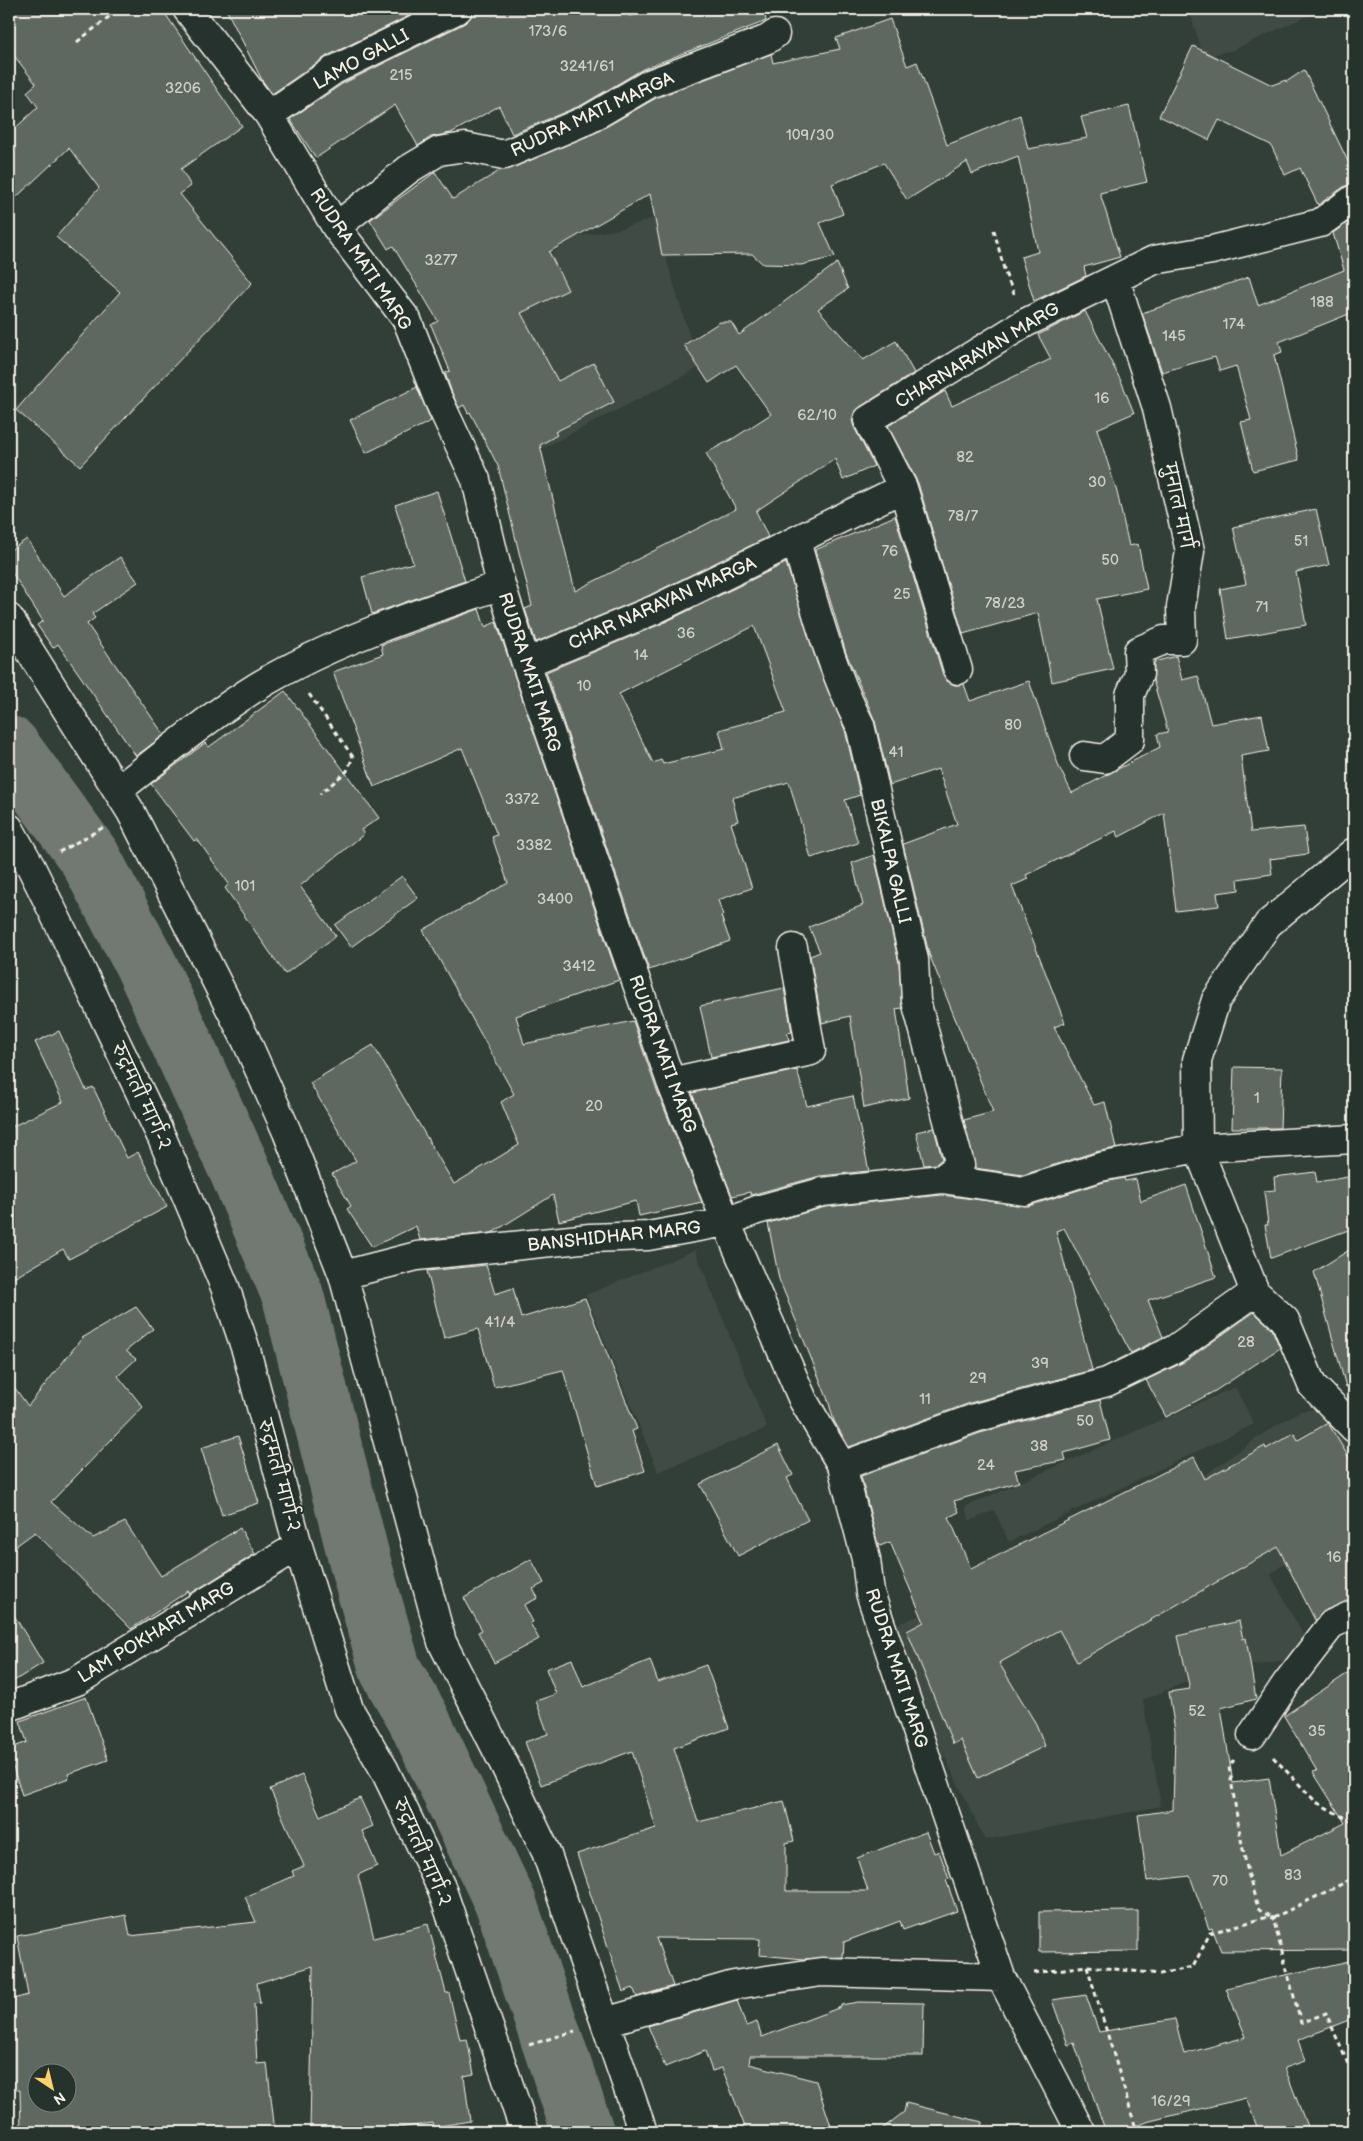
<svg xmlns="http://www.w3.org/2000/svg" width="1363" height="2141" viewBox="0 0 1363 2141" font-family="'Balsamiq Sans','Playpen Sans Deva',sans-serif">
  <rect width="100%" height="100%" fill="#323e38"/>
  <filter id="ink" filterUnits="userSpaceOnUse"><feTurbulence type="fractalNoise" baseFrequency=".02" numOctaves="2"/><feDisplacementMap in="SourceGraphic" scale="10" xChannelSelector="R" yChannelSelector="G"/><feConvolveMatrix kernelMatrix="1 2 1 2 8 2 1 2 1" color-interpolation-filters="sRGB"/></filter>
  <g filter="url(#ink)">
    <path fill="#404b44" d="M1189,9h133l-89,41 -30,7z
      M654,218l45,150 -185,95 -8,-172 67,-54 47,-8z
      M695,1250l72,178 -109,44 -72,-177z
      M1235,1387l19,37 -245,118 -15,-32 -24,11 -5,-14z
      M1333,1407l21,25v81l-34,18 -49,44 39,73 -24,12 -39,6 -51,12 -53,22 18,106 -176,34 -66,-137 -31,-75 77,-31 233,-117 69,-49 33,-20z"/>
    <g fill="none" stroke-linecap="round" stroke-linejoin="round">
      <path stroke="#727972" stroke-width="62" d="M9,747l81,111 56,107 93,203 54,128 69,274 28,99 28,49 88,186 77,228"/>
    </g>
    <path fill="#5f6861" stroke="#f4f1e8" fill-rule="evenodd" d="M9,9h153l80,117 -61,43 10,17 -11,8 72,89 -172,183 -64,-56 104,-118 -64,-55 43,-49 -30,-40 -60,56v-70l29,-27 -11,-15 9,-8 -27,-35z
      M226,9h197l-96,47 -55,38 -10,-14z
      M473,9h155l1,7 37,-7h98l2,12 -123,48 -61,36 -70,29 -13,-28 -48,27 -20,4 -13,9 -23,-41 -79,53 -26,-39 52,-35 123,-61 6,-6z
      M890,19l17,47 10,-4 30,83 73,-30 8,34 59,-11 -6,-21 48,-11 18,76 -47,11 20,64 -36,10 2,9 -52,25 -13,-44 17,-5 -20,-96 -46,18 -5,-12 -60,38 -23,-37 -52,21 11,30 -23,9 15,34 -34,8 -38,-1 -11,-10 -90,1 -12,-61 -101,58 19,38 -47,23 37,68 36,-18 20,39 -59,30 2,3 -17,10 35,146 161,-82 -30,-56 28,-15 37,-24 -35,-49 -27,18 -25,-38 36,-23h11l8,13 98,-72 11,26 -30,20 45,51 33,-19 18,32 -54,34 -6,6 -2,7 2,7 20,39 -31,14 -8,-21 -79,52 12,26 -120,59 -112,46 -11,-33 7,-3 -34,-140 -28,-54 -2,1 -4,-8 -5,3 -7,-15 -7,-20 5,-2 -19,-46 7,-4 -45,-75 -5,3 -18,-29 65,-48 18,27 48,-29 9,-1 85,-36 61,-35 115,-44 2,9 67,-14 -4,-11z
      M1193,46l79,39 14,-5v2l18,-12 50,104v10l-9,2 -27,19 -18,-37 -15,7 -14,-30 -52,-25 -10,20 -50,-24z
      M1354,218v94l-75,30 3,10 -8,3 25,105 -46,11 -12,-49 10,-2 -15,-54 -16,5 -5,-14 -53,15 -20,-59 107,-36 9,28 86,-35 -11,-37z
      M1085,311l37,72 12,30 -37,16 20,63 12,54 9,-2 9,45 -50,10 16,70 -61,13 -14,-69 -75,21 -45,-151 -30,-57 57,-35 7,15 99,-47 -13,-24z
      M417,387l14,34 -65,32 -16,-33z
      M437,491l28,90 -93,33 -10,-37 51,-14 -18,-58z
      M1316,509l13,56 -33,7 10,53 -78,14 -8,-50 26,-5 -13,-57z
      M895,516l48,159 4,6 8,4 9,-1 6,17 59,-20 30,86 13,26 88,-46 -3,-13 11,-2 -15,-52 1,-18 22,-6 6,24 16,-4 13,48 51,-9 7,36 -28,5 10,76 53,-5 4,27 -38,5 2,15 -34,5 1,11 -22,3 2,13 -43,5 -12,-98 -45,24 -3,-6 -90,44 2,4 -16,7 53,137 -11,4 40,78 11,-3 11,46 -21,4 -72,23 -48,-7 -11,-48 29,-8 -64,-158 -26,-110 54,-20 -19,-55 -48,16 -15,-64 -29,-68 -31,-103z
      M27,539l37,57 56,-39 18,25 -46,32 3,4 -8,6 77,111 -28,21 -78,-112 -5,4 -16,-23 6,-4 -34,-53v-17z
      M786,563l31,100 28,67 15,65 -15,5 13,43 -47,15 -22,-76 -57,16 6,23 -7,2 21,65 -34,12 5,15 -2,1 9,25 -81,29 -103,-298 115,-48zM754,626l32,86 -67,18 5,19 -61,15 -2,-4 -8,3 -34,-69z
      M479,609l6,18 11,-5 123,358 -103,36 8,28 109,-23 23,67 46,114 -63,14 -3,-15 -77,20 -6,-26 -61,38 -72,7 -4,-14 -44,21 -25,-38 4,-3 -19,-32 24,-13 -46,-78 63,-38 81,139 65,-39 -18,-43 13,-8 -91,-164 85,-47 -16,-46 5,-2 -35,-87 -88,39 -41,-115 50,-18 -2,-9z
      M285,691l94,127 -18,12 3,4 -64,52 36,50 -51,38 -60,-86 4,-4 -32,-45 -3,2 -43,-57 54,-41 4,4z
      M874,855l25,108 3,45 -6,1 13,89 -45,10 -14,-92 -28,7 -12,-67 10,-4 -11,-25 54,-22 -11,-42z
      M402,876l16,22 -67,49 -16,-22z
      M784,988l8,44 -5,1 2,7 -78,17 -11,-51z
      M59,1031l27,59 7,-3 34,71 11,-6 29,55 -98,52 -6,-10 -54,32v-153l54,-26 -28,-60z
      M1234,1067l48,1 -2,60h-48z
      M797,1070l10,36 46,-10 16,75 -49,5 -69,19 -1,-3 -18,4 -40,-103z
      M934,1128l8,31 -6,5 -12,1 -8,-33z
      M1315,1172l2,10 37,-6v52l-83,30 -6,-33h3l-4,-34 11,-1 -1,-13z
      M1124,1178l1,3 11,-2 5,22 45,-16 30,92 -68,23 15,37 -32,16 -67,-125 -8,3 36,139 -122,33 -121,44 -15,-26 -6,-21 -49,-121 -11,-56 57,-16 117,-12 86,11 76,-24z
      M1354,1247v139l-8,1 -32,-115z
      M486,1265l9,29 18,-6 8,30 64,-20 52,131 -5,2 13,40 -48,15 -34,-116 -69,17 -16,-58 -34,9 -17,-67z
      M136,1307l17,22 -27,22 10,8 -18,17 25,31 -92,95 42,36 32,-16 36,54 79,-48 15,26 -65,40 -2,-3 -57,38 -96,-97 -26,19v-171l19,26 54,-68z
      M1254,1312l18,17 8,19 -65,43 -49,26 -20,-37 38,-18z
      M1100,1400l10,40 -46,13 2,7 -51,10 4,12 -65,19 5,11 -10,5 22,52 223,-112 11,22 60,-33 1,3 28,-16 4,7 30,-17 26,43v133l-28,11 -11,10 -37,-73 -201,115 -18,-32 -60,33 37,61 9,22 -67,32 -17,-38 -8,4 -46,-113 17,-9 -34,-80 -10,4 -3,-5 -16,-65 119,-43z
      M238,1436l21,67 -37,12 -21,-67z
      M778,1445l15,30 -6,3 21,42 -70,36 -38,-72z
      M531,1559l13,24 -11,6 5,9 -14,7 9,17 -3,1 9,16 -45,24 -16,-31 4,-2 -18,-32z
      M9,1607l34,56 -34,21z
      M1239,1621l4,18 3,-1 10,61 -35,9 12,75 36,-5 12,77 64,-32 -32,-51 4,-1 -33,-55 70,-47v281l-133,1 -9,-23 -3,1 -19,-53 -43,5 -9,-66 35,-5 2,-79 -6,-39 21,-3 -12,-53z
      M572,1659l11,28 67,-27 8,22 48,-17 23,63 -55,20 24,74 86,-21 10,40 -8,2v48h82l-11,-33 69,-26 8,21 5,-2 10,28 -3,1 11,31 -54,19 -3,-9 -56,21 -1,15 -39,2 -45,-4 1,-16 -104,-1 17,48 -36,11 -4,-9 -10,4 -46,-138 79,-26 -24,-77 -91,34 -16,-43 23,-8 -12,-33 20,-7 -10,-25z
      M86,1697l22,63 -40,14 1,4 -47,17 -13,-40v-6l18,-7 -7,-21z
      M302,1775l18,41 40,-18 13,28 -11,5 15,35 -19,9 16,63 54,-14 18,69h3l11,47 7,-1 7,35 -10,2 6,45 -36,6 -1,-4 -63,9h-60l3,-166 -56,17 3,20 -6,1 3,60 10,-1 8,69h-155l-1,-6 -65,6h-33l-1,-42 -11,1v-91l19,-5 -11,-59 109,-21 4,21 126,-14 -11,-25 49,-21 -2,-5 12,-5 -34,-77zM38,2074h30v30h-30z
      M1138,1911v40l-99,1v-40z
      M1354,1960v58l-56,22 7,21 -20,7 24,64h-50l-13,-34 -96,23 -32,11h-12l-32,-89 -6,2 -16,-45 34,-5 13,37 76,-13 9,35 62,-17 -20,-49z
      M737,2000l9,26 11,-4 5,15 79,-30v-2l17,-3 66,1 -1,53h-173l-1,8 67,17 17,51h-86l-25,-64 -10,3 -7,-20 -40,16 -17,-41z
      M906,2103l76,19 -1,10h-103l26,-20z"/>
    <g fill="none" stroke-linecap="round" stroke-linejoin="round">
      <defs>
        <path id="minor" d="M187,9l82,106 67,112 71,93 31,79 38,81 25,105 25,78 145,419 55,140 77,178 39,66 24,93 4,34 131,384 80,155
          M269,115l65,-45 124,-61
          M336,227l73,-58 30,-18 26,-4 39,8 85,-36 60,-35 119,-45 7,-5
          M903,488l55,182
          M796,541c18,63 34,126 64,184l54,235 2,41 44,164 -18,14
          M9,618l122,194 115,228 41,92 56,143 99,367 63,124 41,86 97,280
          M526,663l128,-53 249,-122 -35,-68 157,-97 129,-63 58,-10 108,-27 34,-24
          M1084,756l21,3 25,-19v-45l9,-21 -1,-23 26,-11h18l-1,-33 9,-56 -33,-143 -42,-129
          M118,790c56,-43 111,-91 174,-123 67,-35 138,-57 209,-82
          M9,828l22,39 35,71 96,200 63,149 21,63 52,196 51,163 35,60 57,118 84,245
          M1354,852l-86,72 -52,76 -19,60 1,88 57,144 30,28 27,65 42,43
          M671,1082l140,-31 -18,-103
          M343,1275l74,-19 173,-18 58,-2 78,-14 31,-12 65,-18 120,-13 82,12 76,-24 98,-19 156,-9
          M842,1466l133,-48 132,-36 68,-33 80,-57
          M9,1707l68,-26 221,-135
          M1252,1735l34,-51 46,-60 22,-10
          M605,2022l129,-37 87,-13 180,5"/>
      </defs>
      <use href="#minor" stroke="#f4f1e8" stroke-width="31"/>
      <path stroke="#f4f1e8" stroke-width="3" stroke-dasharray="5 4" stroke-linecap="butt" d="M77,42l42,-33
        M994,230l11,43 9,21
        M309,694l44,63 -6,14 -27,23
        M59,852l45,-25
        M1273,1757l43,45 38,21
        M1234,1760l-5,7c8,48 14,97 30,143l14,8 81,-40
        M1087,1966l50,166
        M1034,1973l53,-7 73,8 33,-7 17,-34 58,-16 5,1 28,105 25,-10 28,65
        M529,2045l46,-14"/>
      <use href="#minor" stroke="#26332d" stroke-width="28"/>
    </g>
  </g>
  <g text-anchor="middle" stroke-width="4" stroke-linejoin="round" paint-order="stroke">
    <g font-size="15" fill="#cfcfc6">
      <text x="548" y="36">173/6</text>
      <text x="587" y="71">3241/61</text>
      <text x="401" y="80">215</text>
      <text x="183" y="93">3206</text>
      <text x="810" y="140">109/30</text>
      <text x="441" y="265">3277</text>
      <text x="1322" y="307">188</text>
      <text x="1234" y="329">174</text>
      <text x="1174" y="341">145</text>
      <text x="1102" y="403">16</text>
      <text x="817" y="420">62/10</text>
      <text x="965" y="462">82</text>
      <text x="1097" y="487">30</text>
      <text x="963" y="521">78/7</text>
      <text x="1301" y="546">51</text>
      <text x="890" y="556">76</text>
      <text x="1110" y="565">50</text>
      <text x="902" y="599">25</text>
      <text x="1005" y="608">78/23</text>
      <text x="1262" y="612">71</text>
      <text x="686" y="638">36</text>
      <text x="641" y="660">14</text>
      <text x="584" y="691">10</text>
      <text x="1013" y="730">80</text>
      <text x="896" y="757">41</text>
      <text x="522" y="804">3372</text>
      <text x="534" y="850">3382</text>
      <text x="245" y="891">101</text>
      <text x="555" y="904">3400</text>
      <text x="579" y="971">3412</text>
      <text x="1257" y="1103">1</text>
      <text x="594" y="1111">20</text>
      <text x="500" y="1327">41/4</text>
      <text x="1246" y="1347">28</text>
      <text x="1040" y="1368">39</text>
      <text x="978" y="1383">29</text>
      <text x="925" y="1404">11</text>
      <text x="1085" y="1426">50</text>
      <text x="1039" y="1451">38</text>
      <text x="986" y="1470">24</text>
      <text x="1334" y="1562">16</text>
      <text x="1197" y="1716">52</text>
      <text x="1317" y="1736">35</text>
      <text x="1293" y="1880">83</text>
      <text x="1220" y="1886">70</text>
      <text x="1171" y="2106">16/29</text>
    </g>
    <g font-size="18" fill="#f4f1e8" stroke="#26332d">
      <text transform="translate(361 59) rotate(-29)" y="6">LAMO GALLI</text>
      <text transform="translate(592 114) rotate(-25)" y="6">RUDRA MATI MARGA</text>
      <text transform="translate(361 259) rotate(56)" y="6">RUDRA MATI MARG</text>
      <text transform="translate(977 355) rotate(-31)" y="6">CHARNARAYAN MARG</text>
      <text transform="translate(1178 506) rotate(78)" y="6">मुनाल मार्ग</text>
      <text transform="translate(662 603) rotate(-24)" y="6">CHAR NARAYAN MARGA</text>
      <text transform="translate(530 672) rotate(72)" y="6">RUDRA MATI MARG</text>
      <text transform="translate(891 861) rotate(77)" y="6">BIKALPA GALLI</text>
      <text transform="translate(663 1054) rotate(70)" y="6">RUDRA MATI MARG</text>
      <text transform="translate(141 1096) rotate(65)" y="6">रुद्रमती मार्ग-२</text>
      <text transform="translate(614 1236) rotate(-6)" y="6">BANSHIDHAR MARG</text>
      <text transform="translate(279 1475) rotate(75)" y="6">रुद्रमती मार्ग-२</text>
      <text transform="translate(156 1632) rotate(-31)" y="6">LAM POKHARI MARG</text>
      <text transform="translate(897 1668) rotate(72)" y="6">RUDRA MATI MARG</text>
      <text transform="translate(422 1852) rotate(66)" y="6">रुद्रमती मार्ग-२</text>
    </g>
  </g>
  <rect width="1363" height="2141" fill="none" stroke="#26332d" stroke-width="30"/>
  <rect x="15" y="15" width="1333" height="2111" fill="none" stroke="#f4f1e8" stroke-width="2" filter="url(#ink)"/>
  <g transform="translate(52 2088) rotate(145)"><circle r="24" fill="#26332d" stroke="#787f78"/>
  <path d="M0-4L9 19L0 12L-9 19Z" fill="#ffd166"/>
  <text y="-8" font-size="14" font-weight="bold" text-anchor="middle" fill="#f4f1e8">N</text>
  </g>
</svg>
